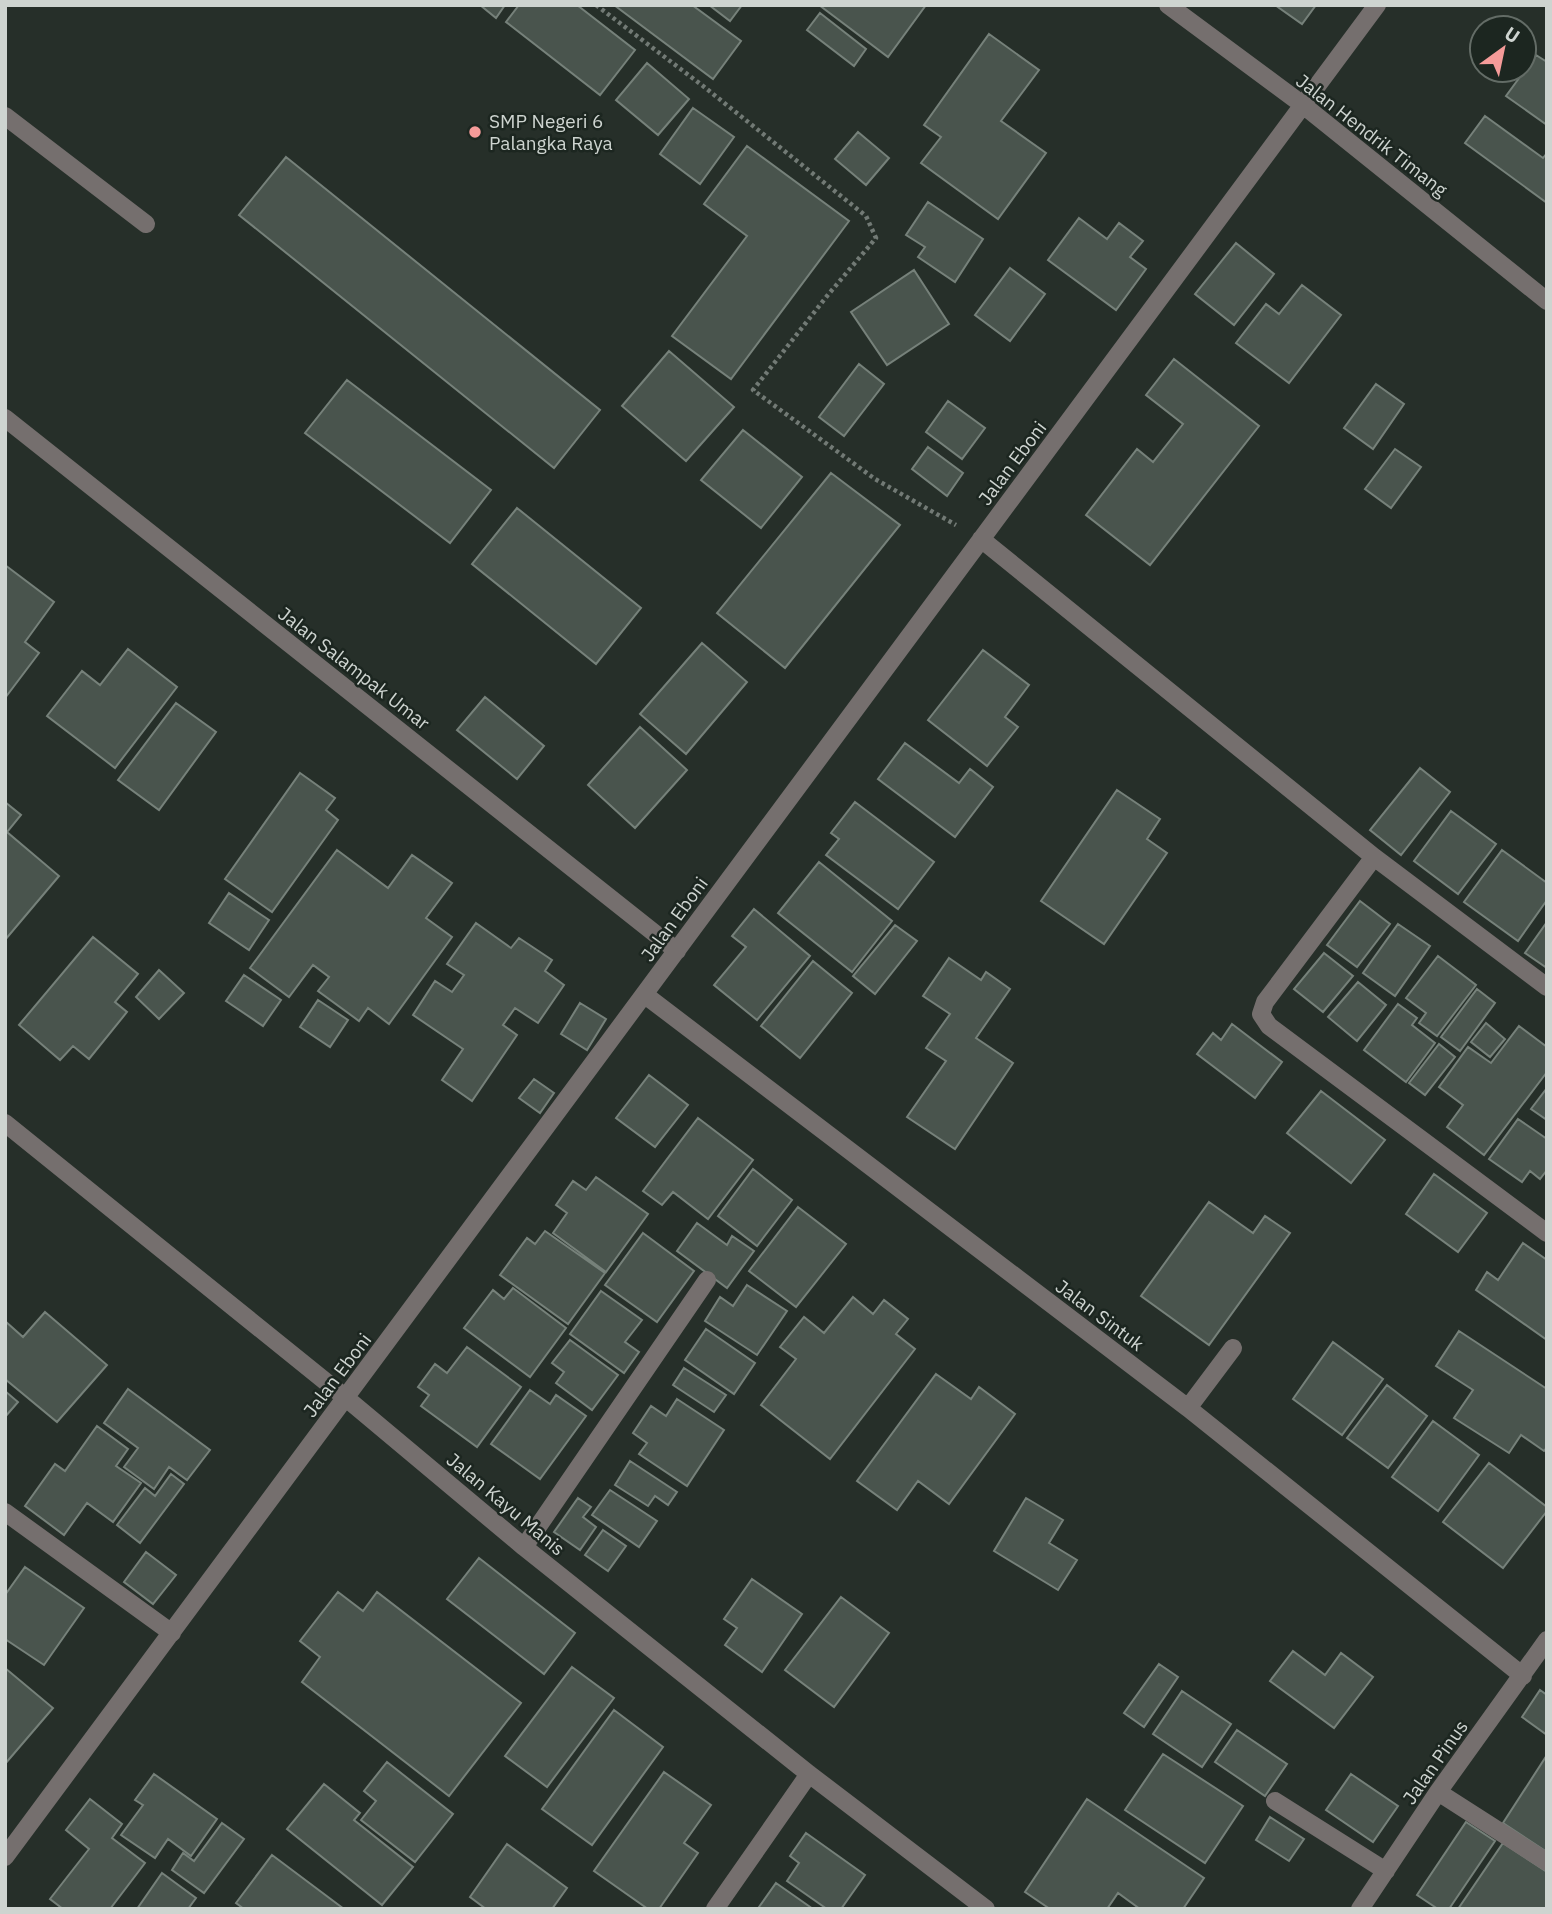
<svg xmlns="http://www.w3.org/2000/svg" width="1552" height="1914" viewBox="0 0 1552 1914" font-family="'IBM Plex Sans',sans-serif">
  <rect width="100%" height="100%" fill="#262f29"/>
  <path fill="#49544d" stroke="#76817a" stroke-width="2" d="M480,5h25l-9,13z
    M519,5h58l58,45 -35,45 -94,-73z
    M614,5h78l49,36 -28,38z
    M709,5h33l-12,16z
    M819,5h107l-38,52z
    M1275,5h41l-14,19z
    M820,13l46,36 -12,17 -47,-36z
    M989,34l50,36 -38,51 45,32 -48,66 -77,-56 20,-26 -17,-12z
    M1536,55l11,7v63l-41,-29z
    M647,63l42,36 -31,36 -42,-35z
    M693,108l41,29 -34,47 -40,-30z
    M1485,116l58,42 4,-5v50l-82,-60z
    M858,132l31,26 -23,27 -31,-26z
    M747,146l102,75 -118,158 -59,-43 75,-100 -43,-32z
    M286,157l314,253 -46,58 -315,-253z
    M928,202l55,37 -28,43 -37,-25 7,-10 -19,-12z
    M1079,218l28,21 12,-16 24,18 -13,16 16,12 -30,41 -68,-50z
    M1236,243l38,31 -40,51 -39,-31z
    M1010,268l35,26 -35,47 -35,-26z
    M914,270l35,54 -62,41 -36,-53z
    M1302,285l39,30 -52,68 -53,-40 30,-39 13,10z
    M669,351l65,56 -48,54 -64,-55z
    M1174,359l85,67 -109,139 -64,-50 51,-66 16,13 30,-38 -37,-29z
    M859,364l25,20 -40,52 -25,-19z
    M347,380l144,110 -41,53 -145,-110z
    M1376,384l28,20 -31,45 -29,-21z
    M948,401l37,27 -23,31 -36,-27z
    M743,430l59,47 -41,51 -60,-48z
    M928,447l35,26 -16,23 -35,-27z
    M1395,449l26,18 -30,41 -26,-19z
    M831,473l69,52 -115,143 -68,-55z
    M517,508l124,100 -45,56 -124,-100z
    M5,565l49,37 -29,40 14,11 -34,45z
    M702,643l45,39 -61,72 -46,-40z
    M128,649l49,38 -62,81 -68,-52 35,-45 18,14z
    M983,650l46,35 -24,32 13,10 -31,39 -59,-46z
    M485,697l59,49 -27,33 -60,-49z
    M176,703l40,29 -57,78 -41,-30z
    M640,727l47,43 -52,58 -47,-43z
    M905,743l54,40 11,-14 23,18 -38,50 -77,-58z
    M1420,768l30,24 -49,63 -31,-25z
    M300,773l35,25 -9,12 12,10 -66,92 -47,-33z
    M1117,790l43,29 -13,20 20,14 -63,91 -63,-43z
    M5,802l16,13 -14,17 52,44 -54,64z
    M855,802l79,60 -36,47 -72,-54 13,-16 -8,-6z
    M1451,811l45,33 -38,50 -44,-33z
    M337,850l51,38 24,-33 40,28 -26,35 26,19 -63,87 -21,-16 -9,13 -41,-30 11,-14 -16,-12 -24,32 -39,-29z
    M1502,850l45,33v17l-29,41 -54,-39z
    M819,862l73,59 -40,51 -74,-59z
    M229,893l40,27 -20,30 -40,-27z
    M1360,901l30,23 -33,43 -30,-22z
    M754,909l56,47 -53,64 -43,-35 32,-38 -14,-11z
    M1547,922v46l-22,-15z
    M476,923l35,25 8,-10 33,22 -7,11 19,14 -26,38 -23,-15 -12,17 14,10 -45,66 -30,-21 21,-31 -50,-34 22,-34 17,11 12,-17 -17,-11z
    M1398,924l32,22 -35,50 -32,-23z
    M895,925l22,16 -42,53 -22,-18z
    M93,937l45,37 -23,28 12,10 -38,47 -16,-13 -13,14 -41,-35z
    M1324,953l29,23 -30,36 -29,-23z
    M1438,956l38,29 -39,51 -18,-13 7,-10 -20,-15z
    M949,958l32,22 5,-8 24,17 -34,49 37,25 -58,86 -48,-32 39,-56 -20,-13 24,-34 -27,-18z
    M813,961l39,32 -52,65 -39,-32z
    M159,970l25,23 -25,26 -23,-22z
    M244,975l37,25 -18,26 -37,-25z
    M1358,982l28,23 -29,36 -29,-24z
    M1477,989l18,14 -35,48 -19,-14z
    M318,1000l30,20 -18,27 -30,-20z
    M580,1003l26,16 -19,31 -26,-16z
    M1398,1004l19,14 -5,7 23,18 -29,39 -42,-32z
    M1486,1023l19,16 -15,18 -19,-15z
    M1232,1024l50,38 -27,36 -58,-44 16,-21 8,7z
    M1519,1026l28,21v25l-63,83 -37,-28 16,-22 -24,-18 29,-40 23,16z
    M1439,1044l16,13 -30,38 -16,-12z
    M649,1075l39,30 -33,42 -39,-29z
    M534,1079l20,14 -14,20 -21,-15z
    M1547,1088v32l-16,-11z
    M1321,1091l64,49 -34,43 -64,-50z
    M698,1118l55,42 -45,59 -35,-27 -11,13 -19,-14z
    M1518,1119l29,20v31l-7,9 -10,-8 -8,11 -33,-23z
    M753,1169l39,31 -35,46 -39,-30z
    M1434,1174l53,39 -29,39 -52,-38z
    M596,1177l52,37 -42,58 -53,-39 14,-20 -11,-8 17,-24 13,9z
    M1209,1202l44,31 12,-17 25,17 -81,112 -68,-49z
    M798,1207l48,37 -50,63 -47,-36z
    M697,1223l30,22 5,-9 22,15 -27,37 -50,-37z
    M545,1231l60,42 -37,51 -68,-49 27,-37 8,6z
    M643,1233l51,38 -37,51 -52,-37z
    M1523,1243l24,17v80l-71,-50 11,-18 11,8z
    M747,1285l40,26 -30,44 -52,-34 15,-24 13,9z
    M513,1288l53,40 -36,49 -66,-49 29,-38 11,9z
    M601,1291l41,29 -17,22 14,10 -15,21 -54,-39z
    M853,1297l20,17 11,-14 24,19 -12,15 19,15 -85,110 -69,-54 35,-46 -16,-12 24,-30 20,16z
    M45,1312l62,53 -50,57 -52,-43v-58l18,16z
    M706,1329l49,34 -21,31 -49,-34z
    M1459,1331l88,58v58l-3,4 -23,-16 -12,18 -55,-35 19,-28 -37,-24z
    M570,1340l48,35 -26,35 -36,-27 8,-11 -12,-9z
    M1333,1342l50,37 -41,56 -49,-36z
    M467,1347l54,40 -44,60 -56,-41 8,-11 -11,-8 17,-23 12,9z
    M684,1368l42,27 -12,17 -41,-27z
    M936,1374l35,25 8,-12 36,27 -66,90 -31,-23 -21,29 -40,-29z
    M1387,1385l40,31 -39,52 -41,-30z
    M128,1389l82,61 -23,30 -18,-13 -15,22 -30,-22 14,-19 -34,-25z
    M530,1390l20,14 6,-9 30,21 -46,63 -49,-35z
    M5,1391l13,11 -13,15z
    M677,1399l47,31 -37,56 -48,-32 8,-11 -14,-10 18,-27 15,10z
    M1433,1421l46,34 -41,56 -46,-34z
    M97,1426l31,23 -12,17 25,17 -28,39 -26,-19 -23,32 -39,-29 30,-42 10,7z
    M630,1461l47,31 -9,13 -13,-9 -7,10 -33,-21z
    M1489,1463l58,44v4l-44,57 -60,-46z
    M171,1474l13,10 -44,59 -23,-18 28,-37 10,8z
    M610,1490l47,31 -18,26 -47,-32z
    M578,1498l13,9 -8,10 13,10 -16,23 -26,-18z
    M1026,1498l37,22 -14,23 28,17 -19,30 -64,-39z
    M603,1530l23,16 -18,25 -23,-16z
    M146,1552l30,23 -23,29 -29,-22z
    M479,1558l96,75 -31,41 -97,-75z
    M25,1567l59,41 -40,57 -39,-26v-44z
    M752,1579l50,35 -40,58 -37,-27 12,-17 -13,-9z
    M338,1592l25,19 14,-19 144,111 -72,93 -147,-114 18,-25 -20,-16z
    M841,1597l48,36 -55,74 -49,-37z
    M1293,1651l32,24 16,-22 32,24 -39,51 -64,-47z
    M1159,1664l19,13 -34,50 -20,-14z
    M572,1667l42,31 -67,89 -42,-31z
    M5,1668l48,40 -48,56z
    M1540,1690l7,5v40l-25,-18z
    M1182,1691l49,33 -29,43 -49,-33z
    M614,1710l49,37 -71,98 -50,-36z
    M1237,1730l50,34 -22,32 -50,-34z
    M1163,1754l80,52 -38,57 -80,-53z
    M1547,1755v97l-44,-29z
    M387,1762l66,52 -38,48 -54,-42 15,-19 -12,-10z
    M664,1772l47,33 -27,38 14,10 -39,56h-11l-54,-38z
    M154,1774l63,45 -26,37 -23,-17 -13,19 -34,-23 22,-30 -8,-5z
    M1351,1774l47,32 -25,36 -47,-32z
    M324,1784l36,29 -6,7 59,47 -31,38 -95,-76z
    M90,1799l32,25 -10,14 33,25 -35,46h-47l-13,-10 39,-50 -23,-19z
    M1087,1799l117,79 -21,31h-43l-22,-16 -11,16h-57l-25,-17z
    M1270,1817l34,22 -15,22 -33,-21z
    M1466,1822l29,19 -46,68h-11l-21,-14z
    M222,1823l22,16 -40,54 -32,-23 11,-17 11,8z
    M806,1833l59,42 -24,34h-14l-40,-28 12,-18 -9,-7z
    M1503,1843l44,29v37h-89z
    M507,1844l60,44 -15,21h-66l-16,-12z
    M272,1855l72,54h-100l-8,-6z
    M162,1873l34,25 -8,11h-51z
    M776,1883l37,26h-51l-3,-2z"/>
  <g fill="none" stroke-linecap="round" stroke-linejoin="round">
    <path stroke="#727a75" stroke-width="4.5" stroke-dasharray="3.5 3.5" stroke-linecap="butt" d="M596,5l107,81 163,130 10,22 -49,58 -74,94 122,89 81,46"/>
    <path stroke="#756f6e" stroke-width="18" d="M1168,5l135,100 244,196
      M5,116l141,108
      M5,418l672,533
      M981,539l393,318 173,130
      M1374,857l-109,145 -4,12 8,12 278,207
      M645,995l543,413 335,268
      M5,1123l341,275 178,149 285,227 177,135
      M1188,1408l45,-60
      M5,1512l167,121
      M524,1547l183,-267
      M1438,1792l109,70
      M1275,1801l111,70
      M5,1857l1372,-1852
      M715,1909l94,-135
      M1360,1909l78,-117 109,-152"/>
  </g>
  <circle fill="#f59b99" stroke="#1c2620" stroke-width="2.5" cx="475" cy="132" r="7"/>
  <g text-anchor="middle" stroke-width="5" stroke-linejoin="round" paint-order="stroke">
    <g font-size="19" fill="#ced4d0" stroke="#1c2620" text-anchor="start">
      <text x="489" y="128">SMP Negeri 6<tspan x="489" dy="22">Palangka Raya</tspan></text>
    </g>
    <g font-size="19" fill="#ced4d0" stroke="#1c2620">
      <text transform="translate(1372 135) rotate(38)" y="7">Jalan Hendrik Timang</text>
      <text transform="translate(1012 463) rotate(-53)" y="7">Jalan Eboni</text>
      <text transform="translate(354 668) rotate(38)" y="7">Jalan Salampak Umar</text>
      <text transform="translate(674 919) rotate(-54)" y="7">Jalan Eboni</text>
      <text transform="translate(1100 1315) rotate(37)" y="7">Jalan Sintuk</text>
      <text transform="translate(337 1375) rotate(-53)" y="7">Jalan Eboni</text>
      <text transform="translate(506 1504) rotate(40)" y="7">Jalan Kayu Manis</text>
      <text transform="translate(1435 1762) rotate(-55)" y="7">Jalan Pinus</text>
    </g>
  </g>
  <rect width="1552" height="1914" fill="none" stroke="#ced4d0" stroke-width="14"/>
  <g transform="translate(1503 49) rotate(33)"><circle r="33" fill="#1c2620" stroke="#636c66" stroke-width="2"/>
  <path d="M0-5L12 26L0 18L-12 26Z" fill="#f59b99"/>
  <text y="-10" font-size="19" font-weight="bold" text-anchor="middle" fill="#ced4d0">U</text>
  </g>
</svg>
